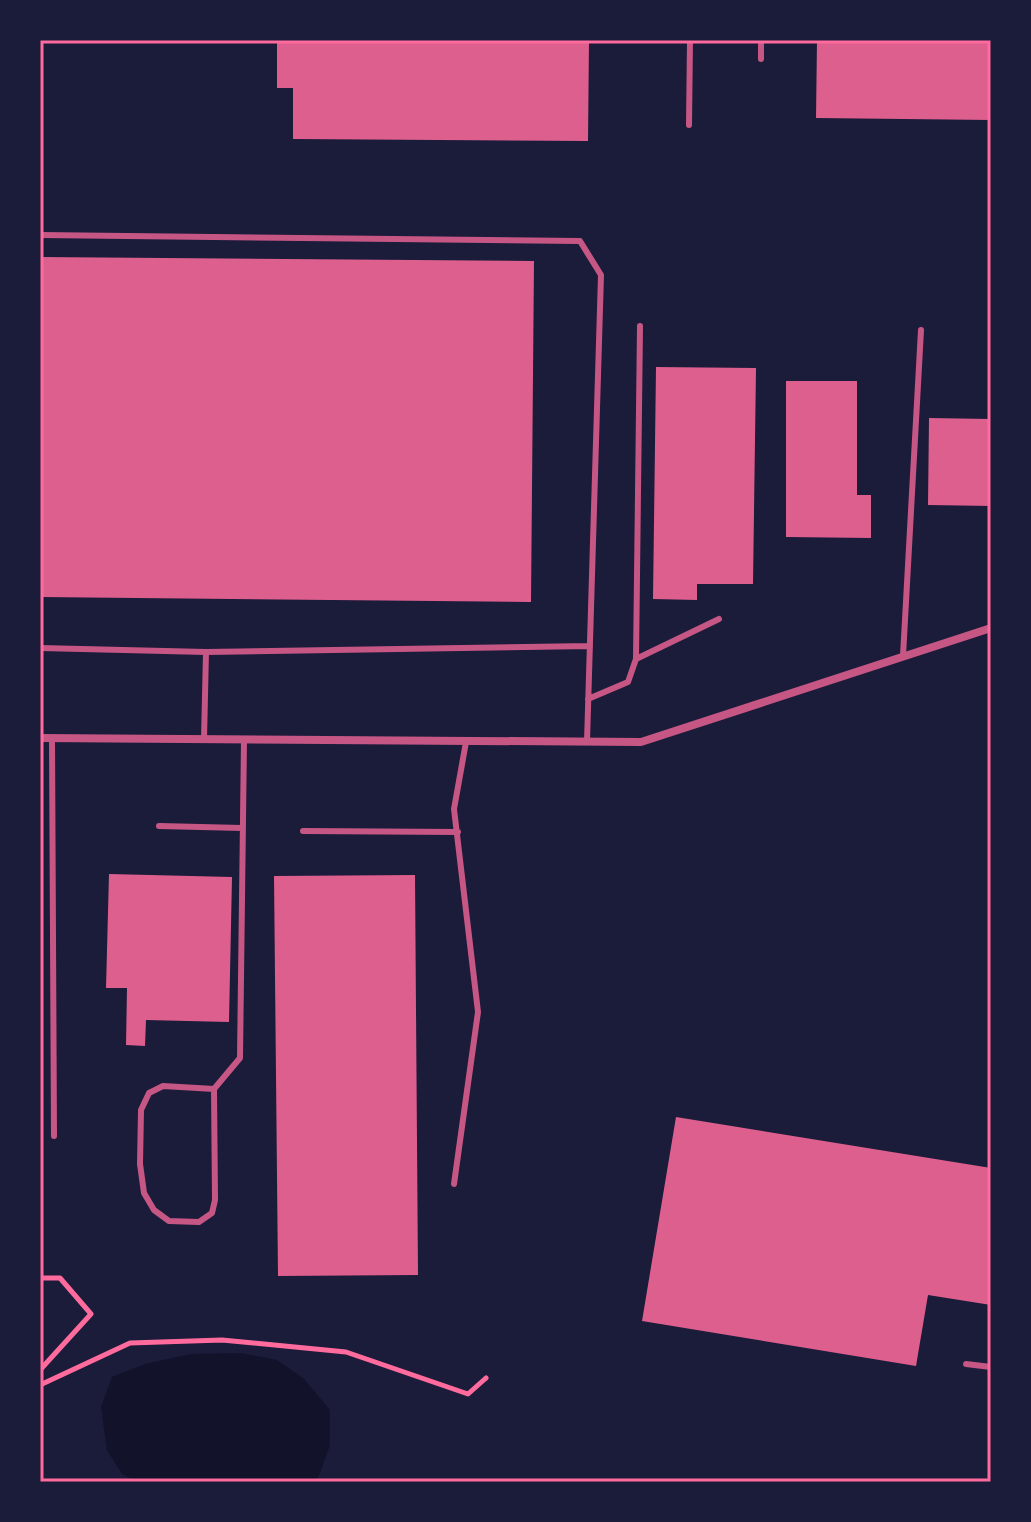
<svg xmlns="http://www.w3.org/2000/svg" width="1031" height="1522" viewBox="0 0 1031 1522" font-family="'DM Sans',sans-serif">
  <rect width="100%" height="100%" fill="#1b1b3a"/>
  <path fill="#12122b" d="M241,1353l36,7 26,18 27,32v35l-12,33 -8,4h-173l-15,-8 -15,-24 -6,-43 11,-30 33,-13 46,-10z"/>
  <path fill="#dd5f8e" d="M277,40h312l-1,101 -295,-2v-51h-16z
    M817,40h174v80l-175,-2z
    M40,257l494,4 -3,341 -491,-5z
    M656,367l100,1 -3,216h-56v16l-44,-1z
    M786,381h71v114h14v43l-85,-1z
    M929,418l62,1v87l-63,-1z
    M109,874l123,3 -3,145 -83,-2 -1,26 -19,-1 1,-57h-21z
    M415,875l3,400 -140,1 -4,-400z
    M676,1117l315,51v137l-63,-10 -12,71 -274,-45z"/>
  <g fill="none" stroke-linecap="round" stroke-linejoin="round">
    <path stroke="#ff6b9d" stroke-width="5" d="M40,1278h20l31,36 -51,56
      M40,1385l90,-42 92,-3 124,12 122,42 18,-16 -1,1"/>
    <path stroke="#c65784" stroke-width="6" d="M761,59v-19
      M689,125l1,-85
      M40,235l540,6 21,34 -14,467
      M40,648l166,4 384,-6
      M903,656l18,-326
      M636,659l4,-333
      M588,699l40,-17 8,-23 83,-40
      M52,738l2,398
      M204,739l2,-87
      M159,826l83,2
      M303,831l155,1
      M214,1089l-51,-3 -14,7 -8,17 -1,54 4,29 10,17 15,11 30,1 13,-9 3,-13 -1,-111 26,-31 4,-318
      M454,1184l24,-172 -24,-203 12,-67
      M966,1364l25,3"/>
    <path stroke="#c65784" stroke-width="8" d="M40,738l601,4 350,-114"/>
  </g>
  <rect width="1031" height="1522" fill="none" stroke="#1b1b3a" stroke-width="84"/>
  <rect x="42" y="42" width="947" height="1438" fill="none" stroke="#ff6b9d" stroke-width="3"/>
</svg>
